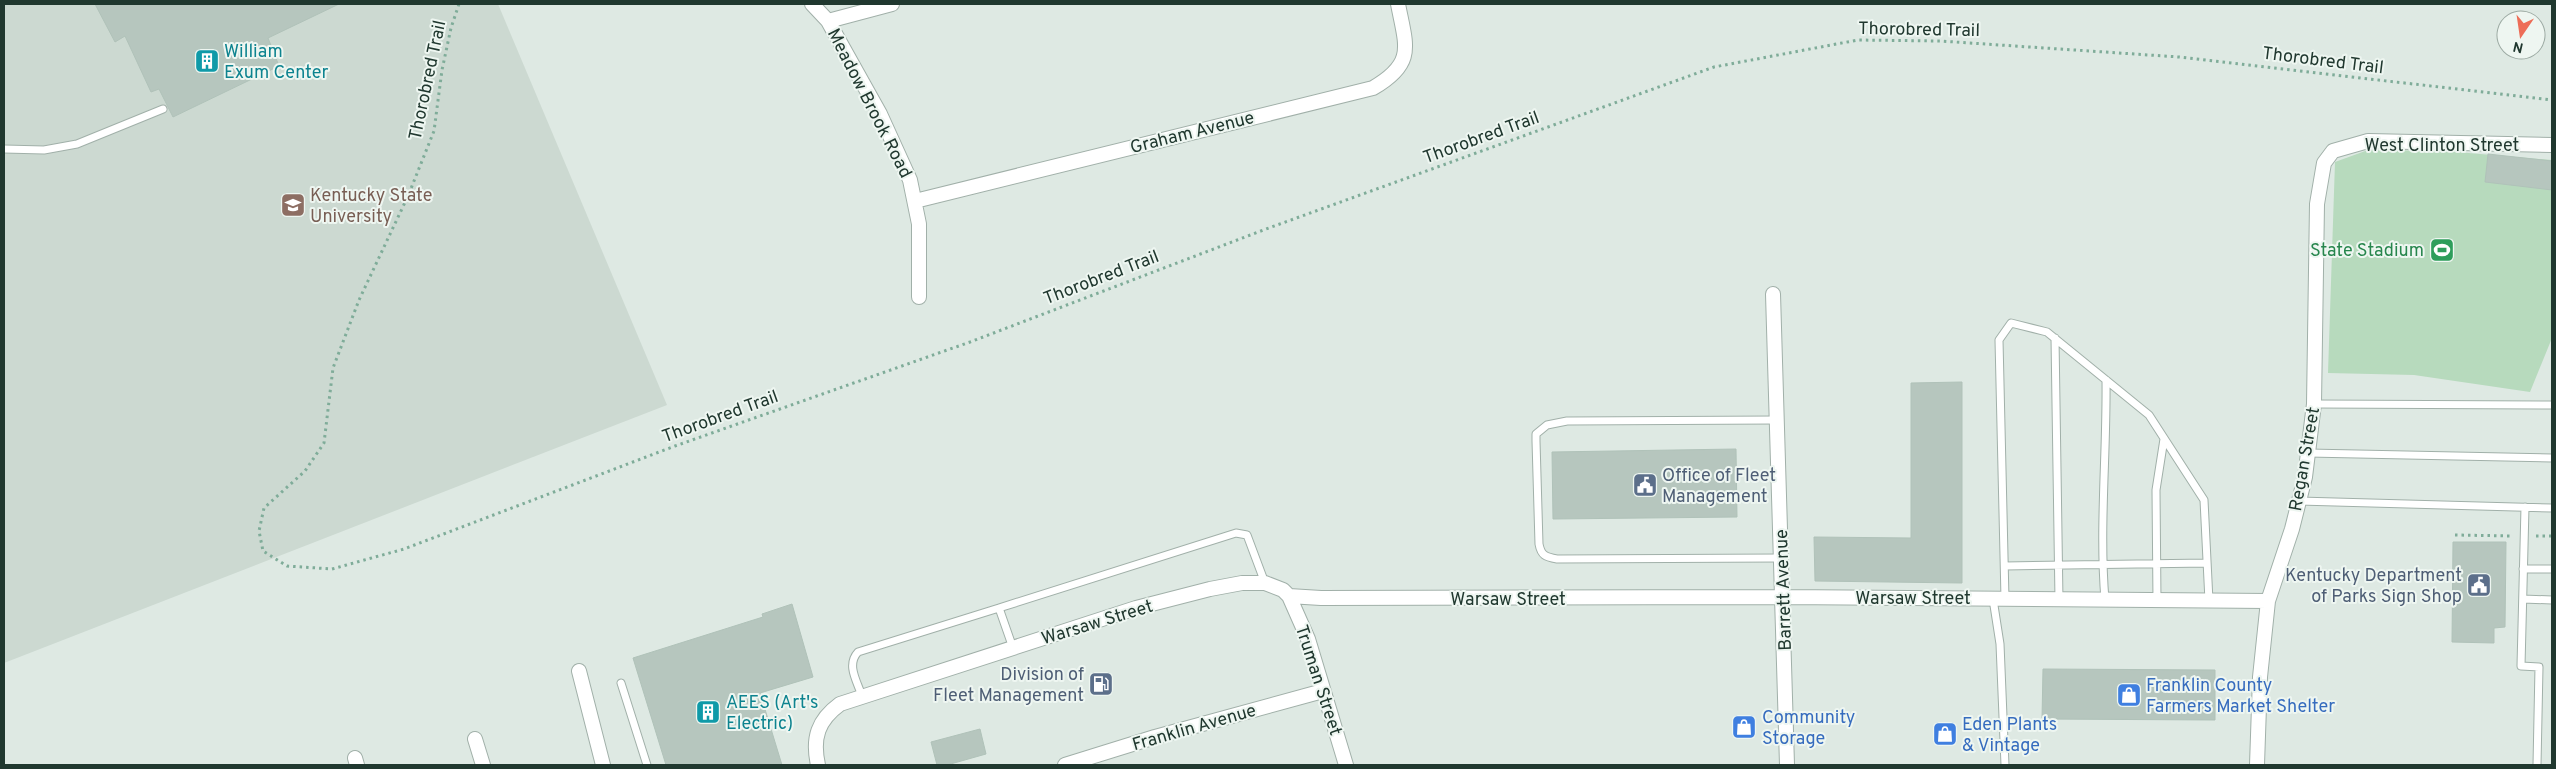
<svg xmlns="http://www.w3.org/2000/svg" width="2556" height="769" viewBox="0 0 2556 769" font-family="Overpass,sans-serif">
  <rect width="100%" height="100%" fill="#dee9e3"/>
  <path fill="#ccd9d1" d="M4,4h494l169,401 -663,258z"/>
  <path fill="#b7dabd" d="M2368,150l77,1 107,9v178l-22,54 -116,-17 -86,-2 7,-211z"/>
  <path fill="#b6c6be" stroke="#b0c2b9" d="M95,4h244l-71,34 11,28 -106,51 -14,-28 -8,3 -26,-56 -10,6z
    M2488,154l64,7v29l-67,-8z
    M1962,382v201l-147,-2 -1,-44 97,1v-155z
    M1736,449l1,68 -184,2 -1,-67z
    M2453,542h53l-1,85 -11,1v15l-42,-1z
    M792,604l21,73 -53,16 22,72h-116l-33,-107 130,-41 -1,-3z
    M2043,669l172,1v50l-173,-1z
    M980,729l6,25 -39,11h-10l-6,-23z"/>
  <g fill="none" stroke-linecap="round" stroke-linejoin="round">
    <defs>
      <path id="lane" d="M4,149l40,1 33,-6 86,-35
        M2055,338l4,262
        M2314,404l238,1
        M1777,420l-210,1 -20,4 -11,9v7l3,103c2,11 6,13 18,15l225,-1
        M2308,453l244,5
        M2299,501l253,7
        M2525,507l-4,159 18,1 -2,98
        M2005,566l202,-3
        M2523,569h29
        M1993,599l7,45 5,121
        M2005,599l-6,-259 12,-17 36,9 102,83 55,85 5,101
        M2523,599l29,1
        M2105,600c-6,-73 2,-147 1,-220
        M2157,600l-1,-110 8,-51
        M999,608l237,-75 11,2 18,48
        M621,683l26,82
        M862,696c-5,-15 -16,-31 -4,-44l141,-44 14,40"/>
      <path id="street" d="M812,4l16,17 52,93 30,66 9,44v73
        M828,21l64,-17
        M915,201l458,-113c43,-25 33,-42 25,-84
        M1773,294l14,471
        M1289,596l19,43 38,126
        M579,671l24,94
        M475,739l8,26
        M355,758l2,7
        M818,765c-6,-27 0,-45 22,-61l296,-96 74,-19 32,-6h23l18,7 6,6 32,2 463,-1 484,4
        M1065,765l90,-28 168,-46
        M2257,765l3,-88 8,-76 24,-72 13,-52 9,-73 3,-200 7,-41 9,-12 35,-10 184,4"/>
    </defs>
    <use href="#lane" stroke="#a1b0a9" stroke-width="9"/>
    <use href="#street" stroke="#a1b0a9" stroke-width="16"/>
    <path stroke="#7fac99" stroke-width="3" stroke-dasharray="2.5 4" stroke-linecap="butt" d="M459,4l-8,24 -9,42 -8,61 -26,65 -49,104 -26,68 -9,75 -19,28 -41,37 -5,23 4,20 24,15 45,3 72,-20 271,-103 295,-104 296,-113 448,-162 144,-27 82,1 239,16 373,43
      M2455,535l58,1
      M2536,536h16"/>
    <use href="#lane" stroke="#fff" stroke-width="7"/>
    <use href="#street" stroke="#fff" stroke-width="14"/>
  </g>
  <defs>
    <symbol id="building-square" viewBox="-11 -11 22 22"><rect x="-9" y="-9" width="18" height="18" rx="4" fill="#0f9aa8" stroke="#eef6f1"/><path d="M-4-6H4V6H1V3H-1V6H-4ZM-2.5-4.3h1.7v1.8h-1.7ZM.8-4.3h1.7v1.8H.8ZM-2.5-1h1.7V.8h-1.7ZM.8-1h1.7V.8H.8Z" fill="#fff"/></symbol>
    <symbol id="university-square" viewBox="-11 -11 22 22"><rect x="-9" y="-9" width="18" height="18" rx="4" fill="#8d6e63" stroke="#eef6f1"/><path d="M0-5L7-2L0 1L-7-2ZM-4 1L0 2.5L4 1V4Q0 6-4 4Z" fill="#fff"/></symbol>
    <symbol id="stadium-square" viewBox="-11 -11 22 22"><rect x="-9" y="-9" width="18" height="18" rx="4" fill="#2e9e5b" stroke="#eef6f1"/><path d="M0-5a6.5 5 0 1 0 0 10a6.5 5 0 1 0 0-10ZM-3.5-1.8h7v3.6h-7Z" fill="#fff"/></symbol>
    <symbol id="civic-square" viewBox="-11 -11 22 22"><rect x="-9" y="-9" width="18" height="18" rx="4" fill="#5c6f8a" stroke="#eef6f1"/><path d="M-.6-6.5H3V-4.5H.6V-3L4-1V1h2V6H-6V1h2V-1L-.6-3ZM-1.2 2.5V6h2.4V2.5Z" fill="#fff"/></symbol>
    <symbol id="fuel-square" viewBox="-11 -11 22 22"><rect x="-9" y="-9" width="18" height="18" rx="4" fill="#5c6f8a" stroke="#eef6f1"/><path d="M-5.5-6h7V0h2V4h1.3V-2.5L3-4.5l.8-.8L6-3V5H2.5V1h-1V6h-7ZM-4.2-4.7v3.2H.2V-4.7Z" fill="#fff"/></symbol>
    <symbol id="shop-square" viewBox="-11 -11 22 22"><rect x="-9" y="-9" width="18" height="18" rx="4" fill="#3f7fe0" stroke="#eef6f1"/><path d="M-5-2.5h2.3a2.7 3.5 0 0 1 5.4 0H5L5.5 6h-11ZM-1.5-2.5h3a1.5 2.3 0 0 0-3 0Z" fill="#fff"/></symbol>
  </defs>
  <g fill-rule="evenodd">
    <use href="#building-square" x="193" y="47" width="28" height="28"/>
    <use href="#university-square" x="279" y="191" width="28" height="28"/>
    <use href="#stadium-square" x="2428" y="236" width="28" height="28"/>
    <use href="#civic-square" x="1631" y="471" width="28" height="28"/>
    <use href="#civic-square" x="2465" y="571" width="28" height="28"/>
    <use href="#fuel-square" x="1087" y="670" width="28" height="28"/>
    <use href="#shop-square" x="2115" y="681" width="28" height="28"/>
    <use href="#building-square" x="694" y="698" width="28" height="28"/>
    <use href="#shop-square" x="1730" y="713" width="28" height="28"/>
    <use href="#shop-square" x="1931" y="720" width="28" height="28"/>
  </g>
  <g text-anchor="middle" stroke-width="4" stroke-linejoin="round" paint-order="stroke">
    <g font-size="18" fill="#20382f" stroke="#eef6f1">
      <text transform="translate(1919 29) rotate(1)" y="6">Thorobred Trail</text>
      <text transform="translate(2323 60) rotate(7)" y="6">Thorobred Trail</text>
      <text transform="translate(427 80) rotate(-78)" y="6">Thorobred Trail</text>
      <text transform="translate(870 103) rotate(63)" y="6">Meadow Brook Road</text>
      <text transform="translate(1192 132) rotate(-14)" y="6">Graham Avenue</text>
      <text transform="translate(1481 137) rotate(-20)" y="6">Thorobred Trail</text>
      <text x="2442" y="151">West Clinton Street</text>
      <text transform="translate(1101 277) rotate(-21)" y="6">Thorobred Trail</text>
      <text transform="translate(720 416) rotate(-20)" y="6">Thorobred Trail</text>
      <text transform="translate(2304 459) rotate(-80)" y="6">Regan Street</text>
      <text transform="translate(1783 590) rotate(-92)" y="6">Barrett Avenue</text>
      <text x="1913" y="604">Warsaw Street</text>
      <text x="1508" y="605">Warsaw Street</text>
      <text transform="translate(1097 622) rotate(-17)" y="6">Warsaw Street</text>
      <text transform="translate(1319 680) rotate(72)" y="6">Truman Street</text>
      <text transform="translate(1194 727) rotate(-16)" y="6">Franklin Avenue</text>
    </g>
    <g font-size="18" fill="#0d838f" stroke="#eef6f1" text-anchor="start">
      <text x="224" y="57">William<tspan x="224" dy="21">Exum Center</tspan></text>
      <text x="726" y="708">AEES (Art's<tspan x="726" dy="21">Electric)</tspan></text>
    </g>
    <g font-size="18" fill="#785e54" stroke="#eef6f1" text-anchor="start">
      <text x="310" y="201">Kentucky State<tspan x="310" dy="21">University</tspan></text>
    </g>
    <g font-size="18" fill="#27864d" stroke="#eef6f1" text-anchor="end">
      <text x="2424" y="256">State Stadium</text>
    </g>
    <g font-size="18" fill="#4e5e75" stroke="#eef6f1" text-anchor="end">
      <text x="1662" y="481" text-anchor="start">Office of Fleet<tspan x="1662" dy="21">Management</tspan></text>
      <text x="2462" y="581">Kentucky Department<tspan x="2462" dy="21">of Parks Sign Shop</tspan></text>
      <text x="1084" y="680">Division of<tspan x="1084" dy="21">Fleet Management</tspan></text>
    </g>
    <g font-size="18" fill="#366cbe" stroke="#eef6f1" text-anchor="start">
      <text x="2146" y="691">Franklin County<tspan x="2146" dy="21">Farmers Market Shelter</tspan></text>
      <text x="1762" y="723">Community<tspan x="1762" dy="21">Storage</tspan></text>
      <text x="1962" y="730">Eden Plants<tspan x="1962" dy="21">&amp; Vintage</tspan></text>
    </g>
  </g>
  <rect width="2556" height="769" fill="none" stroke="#20382f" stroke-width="10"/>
  <g transform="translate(2521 35) rotate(193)"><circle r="24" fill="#eef6f1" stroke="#9caaa3"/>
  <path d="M0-4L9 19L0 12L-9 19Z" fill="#ed6d57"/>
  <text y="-8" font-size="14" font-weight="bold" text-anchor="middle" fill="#20382f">N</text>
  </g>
</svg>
